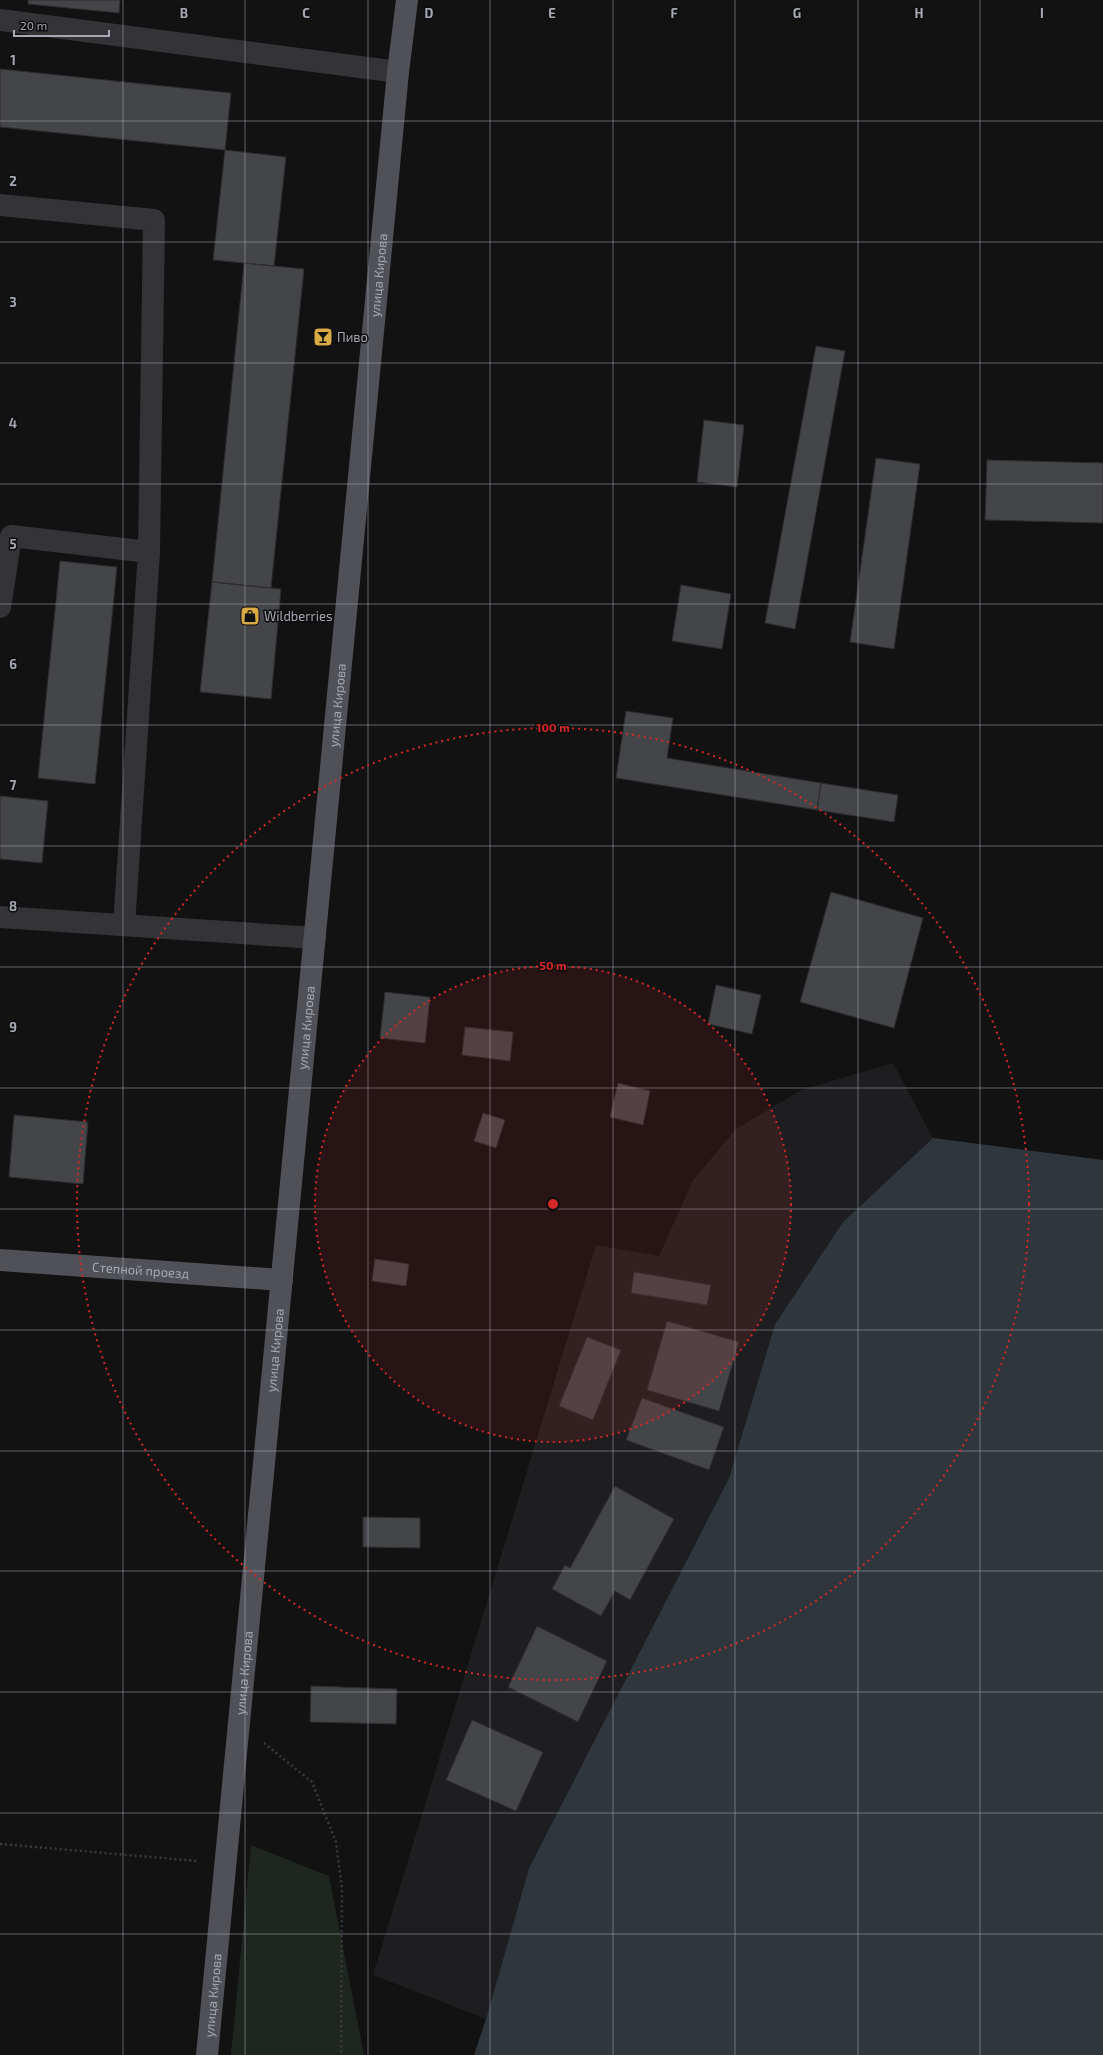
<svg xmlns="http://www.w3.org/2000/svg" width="1103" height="2055" viewBox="0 0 1103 2055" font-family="'Exo 2',sans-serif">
  <rect width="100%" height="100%" fill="#121213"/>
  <path fill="#1e1e20" d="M893,1063l40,75 -90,84 -68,102 -46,154 -200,390 -43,151 -113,-44 223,-730 63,11 34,-76 43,-51 65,-39z"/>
  <path fill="#1f2620" d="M251,1845l78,31 35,179h-133z"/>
  <path fill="#2f363c" d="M933,1138l170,22v895h-629l12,-36 43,-151 200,-390 46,-154 68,-102z"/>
  <path fill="#444548" stroke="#2d2c2f" d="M28,0h92l-1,13 -91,-9z
    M0,69l231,24 -6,57 -225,-23z
    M225,150l61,7 -12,109 -61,-6z
    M244,263l60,6 -33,319 -59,-6z
    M816,346l29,5 -50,278 -30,-6z
    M704,420l40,5 -7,62 -40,-5z
    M876,458l44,6 -26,185 -44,-7z
    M987,460l116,3v60l-118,-3z
    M60,561l57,6 -22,217 -57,-6z
    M212,582l69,7 -10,110 -71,-7z
    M681,585l50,9 -9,55 -50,-8z
    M626,711l47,7 -6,40 154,25 -4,27 -201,-32z
    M821,783l77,12 -4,27 -77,-12z
    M0,796l48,5 -6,62 -42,-4z
    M831,892l92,26 -29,110 -94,-26z
    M716,985l45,10 -9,39 -44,-10z
    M385,992l45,5 -5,46 -45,-5z
    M465,1027l48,5 -3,29 -48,-6z
    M618,1083l32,8 -7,34 -33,-8z
    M483,1113l22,7 -9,28 -22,-7z
    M14,1115l74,7 -5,62 -74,-7z
    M375,1259l34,5 -3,22 -34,-5z
    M634,1272l77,13 -4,20 -76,-12z
    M667,1321l72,21 -20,69 -72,-21z
    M587,1337l34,13 -28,70 -34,-14z
    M642,1398l82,29 -15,43 -83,-30z
    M615,1486l59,33 -44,81 -15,-9 -14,25 -49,-27 13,-24 5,3z
    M363,1517l57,1v30l-57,-1z
    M537,1626l70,35 -29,61 -70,-35z
    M311,1686l86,3 -1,35 -86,-2z
    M472,1720l71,32 -27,59 -70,-31z"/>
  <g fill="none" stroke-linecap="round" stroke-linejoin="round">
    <path stroke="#3a3b3f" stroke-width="2.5" stroke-dasharray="2 3" stroke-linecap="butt" d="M264,1743l48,39 24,60 6,47 -1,166
      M0,1844l197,17"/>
    <path stroke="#343438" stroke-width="22" d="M0,20l398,52
      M0,205l154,15 -5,332 -25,373
      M0,607l11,-71 138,16
      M0,917l315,21"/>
    <g stroke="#505157" stroke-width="22">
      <path id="s1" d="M0,1260l282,20"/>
      <path id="s2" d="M207,2055l191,-1983 9,-72"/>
    </g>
  </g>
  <path fill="none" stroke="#a5a9b2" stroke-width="1" stroke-opacity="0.55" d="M123,0v2055M245,0v2055M368,0v2055M490,0v2055M613,0v2055M735,0v2055M858,0v2055M980,0v2055M0,121h1103M0,242h1103M0,363h1103M0,484h1103M0,604h1103M0,725h1103M0,846h1103M0,967h1103M0,1088h1103M0,1209h1103M0,1330h1103M0,1451h1103M0,1571h1103M0,1692h1103M0,1813h1103M0,1934h1103"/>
  <circle cx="553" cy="1204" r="238" fill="#d62828" fill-opacity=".12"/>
  <g fill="none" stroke="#d62828" stroke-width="2" stroke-dasharray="2 4">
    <circle cx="553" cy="1204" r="238"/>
    <circle cx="553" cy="1204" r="476"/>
  </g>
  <defs>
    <symbol id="bar-square" viewBox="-11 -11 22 22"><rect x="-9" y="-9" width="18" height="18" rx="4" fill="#daaa44" stroke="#0d0d0e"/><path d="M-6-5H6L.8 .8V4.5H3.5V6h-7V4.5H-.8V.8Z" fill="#111"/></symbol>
    <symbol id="shop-square" viewBox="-11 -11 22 22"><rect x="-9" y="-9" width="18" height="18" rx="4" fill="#daaa44" stroke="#0d0d0e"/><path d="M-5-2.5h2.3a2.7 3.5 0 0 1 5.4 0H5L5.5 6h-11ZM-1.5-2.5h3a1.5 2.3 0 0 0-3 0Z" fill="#111"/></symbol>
  </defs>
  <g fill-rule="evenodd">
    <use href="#bar-square" x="312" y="326" width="22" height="22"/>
    <use href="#shop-square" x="239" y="605" width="22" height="22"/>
  </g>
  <g text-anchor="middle" stroke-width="3" stroke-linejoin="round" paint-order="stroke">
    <g font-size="13" fill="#a5a9b2" stroke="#0d0d0e">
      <text dy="5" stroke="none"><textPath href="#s2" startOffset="1788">улица Кирова</textPath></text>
      <text dy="5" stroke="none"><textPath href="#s2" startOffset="1356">улица Кирова</textPath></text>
      <text dy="5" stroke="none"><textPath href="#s2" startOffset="1032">улица Кирова</textPath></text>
      <text dy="5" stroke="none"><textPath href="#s1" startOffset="141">Степной проезд</textPath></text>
      <text dy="5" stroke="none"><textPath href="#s2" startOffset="708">улица Кирова</textPath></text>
      <text dy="5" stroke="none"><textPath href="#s2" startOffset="384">улица Кирова</textPath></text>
      <text dy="5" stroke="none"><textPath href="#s2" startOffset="60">улица Кирова</textPath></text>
    </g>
    <g font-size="13" fill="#a5a9b2" stroke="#0d0d0e" text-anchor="start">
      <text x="337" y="342">Пиво</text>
      <text x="264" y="621">Wildberries</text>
    </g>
  </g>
  <g font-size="13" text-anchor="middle" font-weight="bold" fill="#a5a9b2" stroke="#0d0d0e" stroke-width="3" stroke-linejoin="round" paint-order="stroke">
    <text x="184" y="18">B</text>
    <text x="306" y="18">C</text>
    <text x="429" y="18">D</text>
    <text x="552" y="18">E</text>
    <text x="674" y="18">F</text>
    <text x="797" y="18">G</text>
    <text x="919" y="18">H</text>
    <text x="1042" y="18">I</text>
    <text x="13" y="65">1</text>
    <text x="13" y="186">2</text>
    <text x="13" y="307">3</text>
    <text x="13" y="428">4</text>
    <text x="13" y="549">5</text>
    <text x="13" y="669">6</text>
    <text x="13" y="790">7</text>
    <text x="13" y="911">8</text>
    <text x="13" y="1032">9</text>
  </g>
  <circle cx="553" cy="1204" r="6" fill="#d62828" stroke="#0d0d0e" stroke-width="2"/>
  <g font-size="12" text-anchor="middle" font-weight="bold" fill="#d62828" stroke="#0d0d0e" stroke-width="3" stroke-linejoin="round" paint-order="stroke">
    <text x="553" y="732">100 m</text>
    <text x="553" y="970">50 m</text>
  </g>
  <path d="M14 30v6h95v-6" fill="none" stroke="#a5a9b2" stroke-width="2"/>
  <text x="20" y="30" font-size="12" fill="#a5a9b2" stroke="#0d0d0e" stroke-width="3" paint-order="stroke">20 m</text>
</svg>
